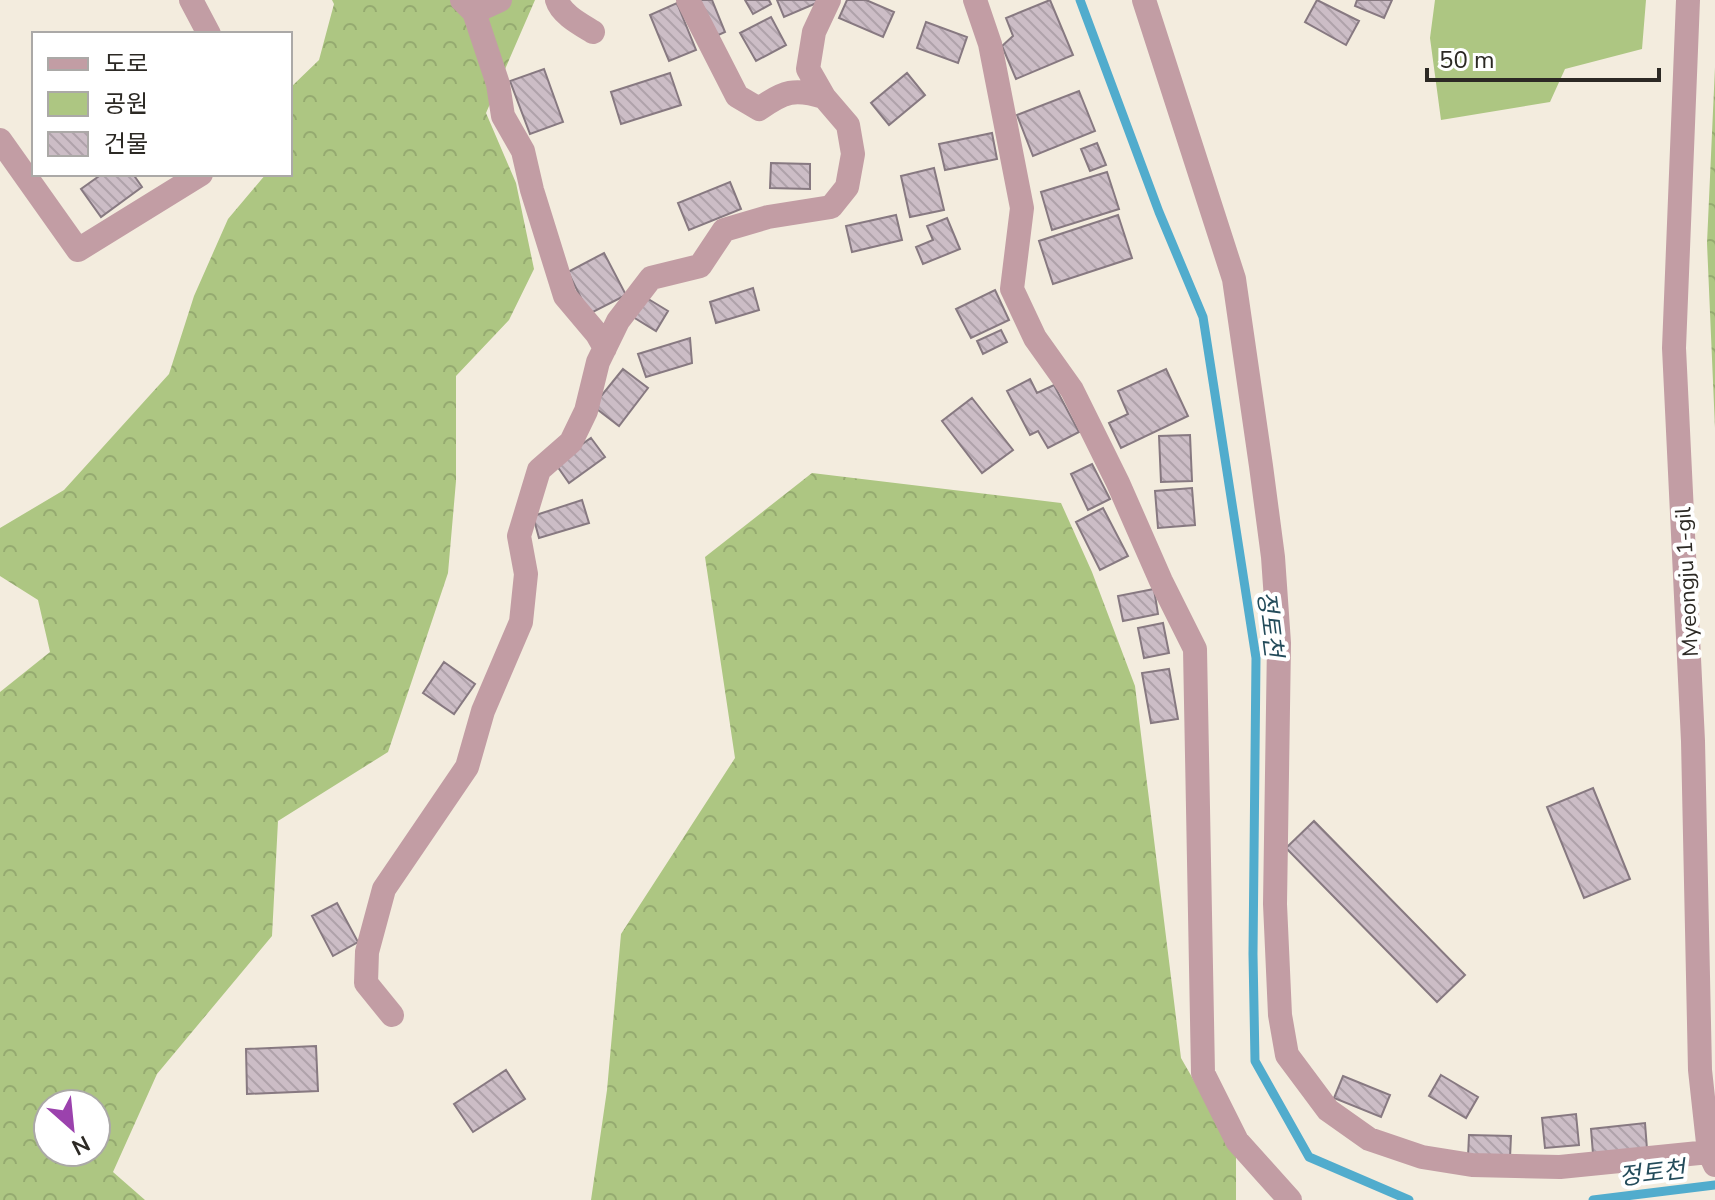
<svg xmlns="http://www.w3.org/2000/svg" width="1715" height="1200" viewBox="0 0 1715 1200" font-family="'Nunito Sans','Noto Sans KR',sans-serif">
  <defs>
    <pattern id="forest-crowns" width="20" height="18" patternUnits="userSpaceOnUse" patternTransform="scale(2)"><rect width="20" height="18" fill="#adc682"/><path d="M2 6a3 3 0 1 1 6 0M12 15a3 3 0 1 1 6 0" fill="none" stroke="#95aa70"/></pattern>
    <pattern id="building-back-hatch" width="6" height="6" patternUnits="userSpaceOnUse" patternTransform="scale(2)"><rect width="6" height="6" fill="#ccbdc6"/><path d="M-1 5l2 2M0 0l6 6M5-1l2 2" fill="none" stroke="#afa2aa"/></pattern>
  </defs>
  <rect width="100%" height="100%" fill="#f3ecde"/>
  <path fill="#adc682" d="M1435,0h211l-4,49 -77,20 -15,33 -109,18 -11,-82z"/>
  <path fill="url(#forest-crowns)" fill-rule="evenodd" d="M332,0h203l-49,113 30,70 18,86 -25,51 -53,56v105l-8,92 -60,179 -110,69 -6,115 -115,138 -44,98 32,28h-145v-508l50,-40 -12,-52 -38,-24v-48l64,-38 105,-116 25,-78 34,-77 38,-45h24v-86l29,-28 15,-56zM48,1104h48v48h-48z
    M1715,67v361l-8,-185z
    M812,473l249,30 31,69 43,114 46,372 55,96v46h-645l16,-110 14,-156 114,-176 -30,-201z"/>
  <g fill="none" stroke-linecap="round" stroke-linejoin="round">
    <path stroke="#51accd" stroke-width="9" d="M1080,0l79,212 44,105 53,341 -3,296 2,107 54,96 100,43
      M1593,1200l122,-15"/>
  </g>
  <path fill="url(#building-back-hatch)" stroke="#877981" stroke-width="2" d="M697,0h15l13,32 -13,6z
    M745,0h24l2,4 -18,10z
    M777,0h41l1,2 -35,15z
    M847,0h19l28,12 -11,25 -44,-19z
    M1050,0l23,55 -57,24 -14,-33 11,-10 -7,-18z
    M1317,0l42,21 -13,24 -41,-23z
    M1357,0h35l-8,18 -29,-12z
    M677,3l19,47 -27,11 -19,-46z
    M771,17l15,28 -30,16 -16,-28z
    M926,22l41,15 -9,26 -41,-15z
    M544,69l19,53 -33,12 -20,-53z
    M670,73l11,32 -60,19 -10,-32z
    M907,73l18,22 -36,30 -18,-22z
    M1079,91l16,40 -62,25 -16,-41z
    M992,133l5,26 -52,11 -6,-26z
    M1097,143l9,22 -16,6 -9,-22z
    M771,163l39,1v25l-40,-1z
    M934,168l10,42 -34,7 -9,-41z
    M1107,172l12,37 -67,21 -11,-38z
    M102,174h31l9,13 -41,30 -20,-28z
    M730,182l11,27 -52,21 -11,-27z
    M896,215l6,25 -50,12 -6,-26z
    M1118,215l14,43 -79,26 -14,-43z
    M947,218l13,31 -37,15 -7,-17 17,-7 -6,-14z
    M604,253l22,42 -37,19 -21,-42z
    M753,288l6,22 -43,13 -6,-21z
    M995,290l14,30 -38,18 -15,-29z
    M645,297l23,14 -12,20 -23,-14z
    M1001,330l6,12 -24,12 -6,-13z
    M690,338l2,25 -46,14 -8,-23z
    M623,369l25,19 -29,38 -26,-20z
    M1166,369l22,47 -67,32 -12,-25 19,-9 -10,-23z
    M1030,379l7,14 17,-8 25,47 -31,16 -10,-17 -8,4 -23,-44z
    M972,398l41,52 -31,23 -40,-52z
    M1190,435l2,46 -31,1 -2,-46z
    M591,438l14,19 -36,26 -14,-20z
    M1092,464l18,35 -22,11 -17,-36z
    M1192,488l3,37 -37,3 -3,-37z
    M582,500l7,23 -50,15 -6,-22z
    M1103,508l25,48 -28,14 -24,-48z
    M1154,589l4,25 -35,7 -5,-25z
    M1163,623l6,30 -25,5 -6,-30z
    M444,662l31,22 -21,30 -31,-21z
    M1169,669l9,50 -27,4 -9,-50z
    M1593,788l37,91 -46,19 -37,-91z
    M1314,821l151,154 -28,27 -151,-154z
    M337,903l21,39 -25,14 -21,-40z
    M316,1046l2,45 -71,3 -1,-45z
    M506,1070l19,29 -52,33 -19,-28z
    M1441,1075l37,22 -12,21 -37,-22z
    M1343,1076l47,19 -9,22 -47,-19z
    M1576,1114l3,31 -34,3 -3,-30z
    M1645,1123l2,26 -54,5 -2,-25z
    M1469,1135l42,1 -1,22 -42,-1z"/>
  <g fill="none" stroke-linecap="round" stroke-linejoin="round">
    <path stroke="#c29da4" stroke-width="24" d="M191,0l18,34
      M462,0l12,12 24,72 5,32 20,35 9,39 33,106 32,38 8,14
      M557,0c4,14 23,24 36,32
      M688,0l49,96 22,13c25,-18 36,-21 65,-12
      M975,0l15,44 32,164 -10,81 23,49 37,52 46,93 43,98 34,68 8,424 34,68 53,59
      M1144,0l90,279 27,187 12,91 6,86 -4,261 5,111 7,40 41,55 41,29 53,18 50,8 88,2 149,-15
      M1688,0l-14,348 19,393 7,329 9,82 6,13
      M474,12l26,-12
      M0,140l78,110 123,-76
      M392,1015l-26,-32 1,-31 17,-63 83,-122 16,-56 38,-89 5,-48 -7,-38 20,-66 32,-28 15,-31 12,-49 20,-41 33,-43 49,-12 24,-36 44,-13 63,-10 16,-20 6,-33 -5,-29 -24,-28 -16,-28 6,-37 15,-32"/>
  </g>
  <g text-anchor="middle" stroke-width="8" stroke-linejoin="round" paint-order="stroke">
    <g font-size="22" fill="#2c2924" stroke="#fff">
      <text transform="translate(1686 582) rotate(-93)" y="8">Myeongju 1-gil</text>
    </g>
    <g font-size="24" font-style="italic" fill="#234b5a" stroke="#fff">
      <text transform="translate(1270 624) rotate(83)" y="8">정토천</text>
      <text transform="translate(1652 1173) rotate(-7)" y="8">정토천</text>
    </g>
  </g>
  <rect x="32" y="32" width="260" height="144" fill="#ffffff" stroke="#aba9a7" stroke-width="2"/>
  <rect x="48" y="58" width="40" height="12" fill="#c29da4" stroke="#aba9a7" stroke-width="2"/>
  <text x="104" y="72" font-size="24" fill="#2c2924">도로</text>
  <rect x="48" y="92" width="40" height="24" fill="#adc682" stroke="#aba9a7" stroke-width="2"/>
  <text x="104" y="112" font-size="24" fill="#2c2924">공원</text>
  <rect x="48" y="132" width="40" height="24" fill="url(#building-back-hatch)" stroke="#aba9a7" stroke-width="2"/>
  <text x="104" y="152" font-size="24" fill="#2c2924">건물</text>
  <g transform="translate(72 1128) rotate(153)"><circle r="38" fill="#ffffff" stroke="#aba9a7" stroke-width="2"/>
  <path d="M0-6L14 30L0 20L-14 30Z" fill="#9b42ad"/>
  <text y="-12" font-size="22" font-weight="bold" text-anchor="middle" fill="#2c2924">N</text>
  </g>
  <path d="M1427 68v12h232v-12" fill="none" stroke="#2c2924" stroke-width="4"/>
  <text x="1439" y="68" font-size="24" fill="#2c2924" stroke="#ffffff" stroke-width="6" paint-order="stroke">50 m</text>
</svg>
